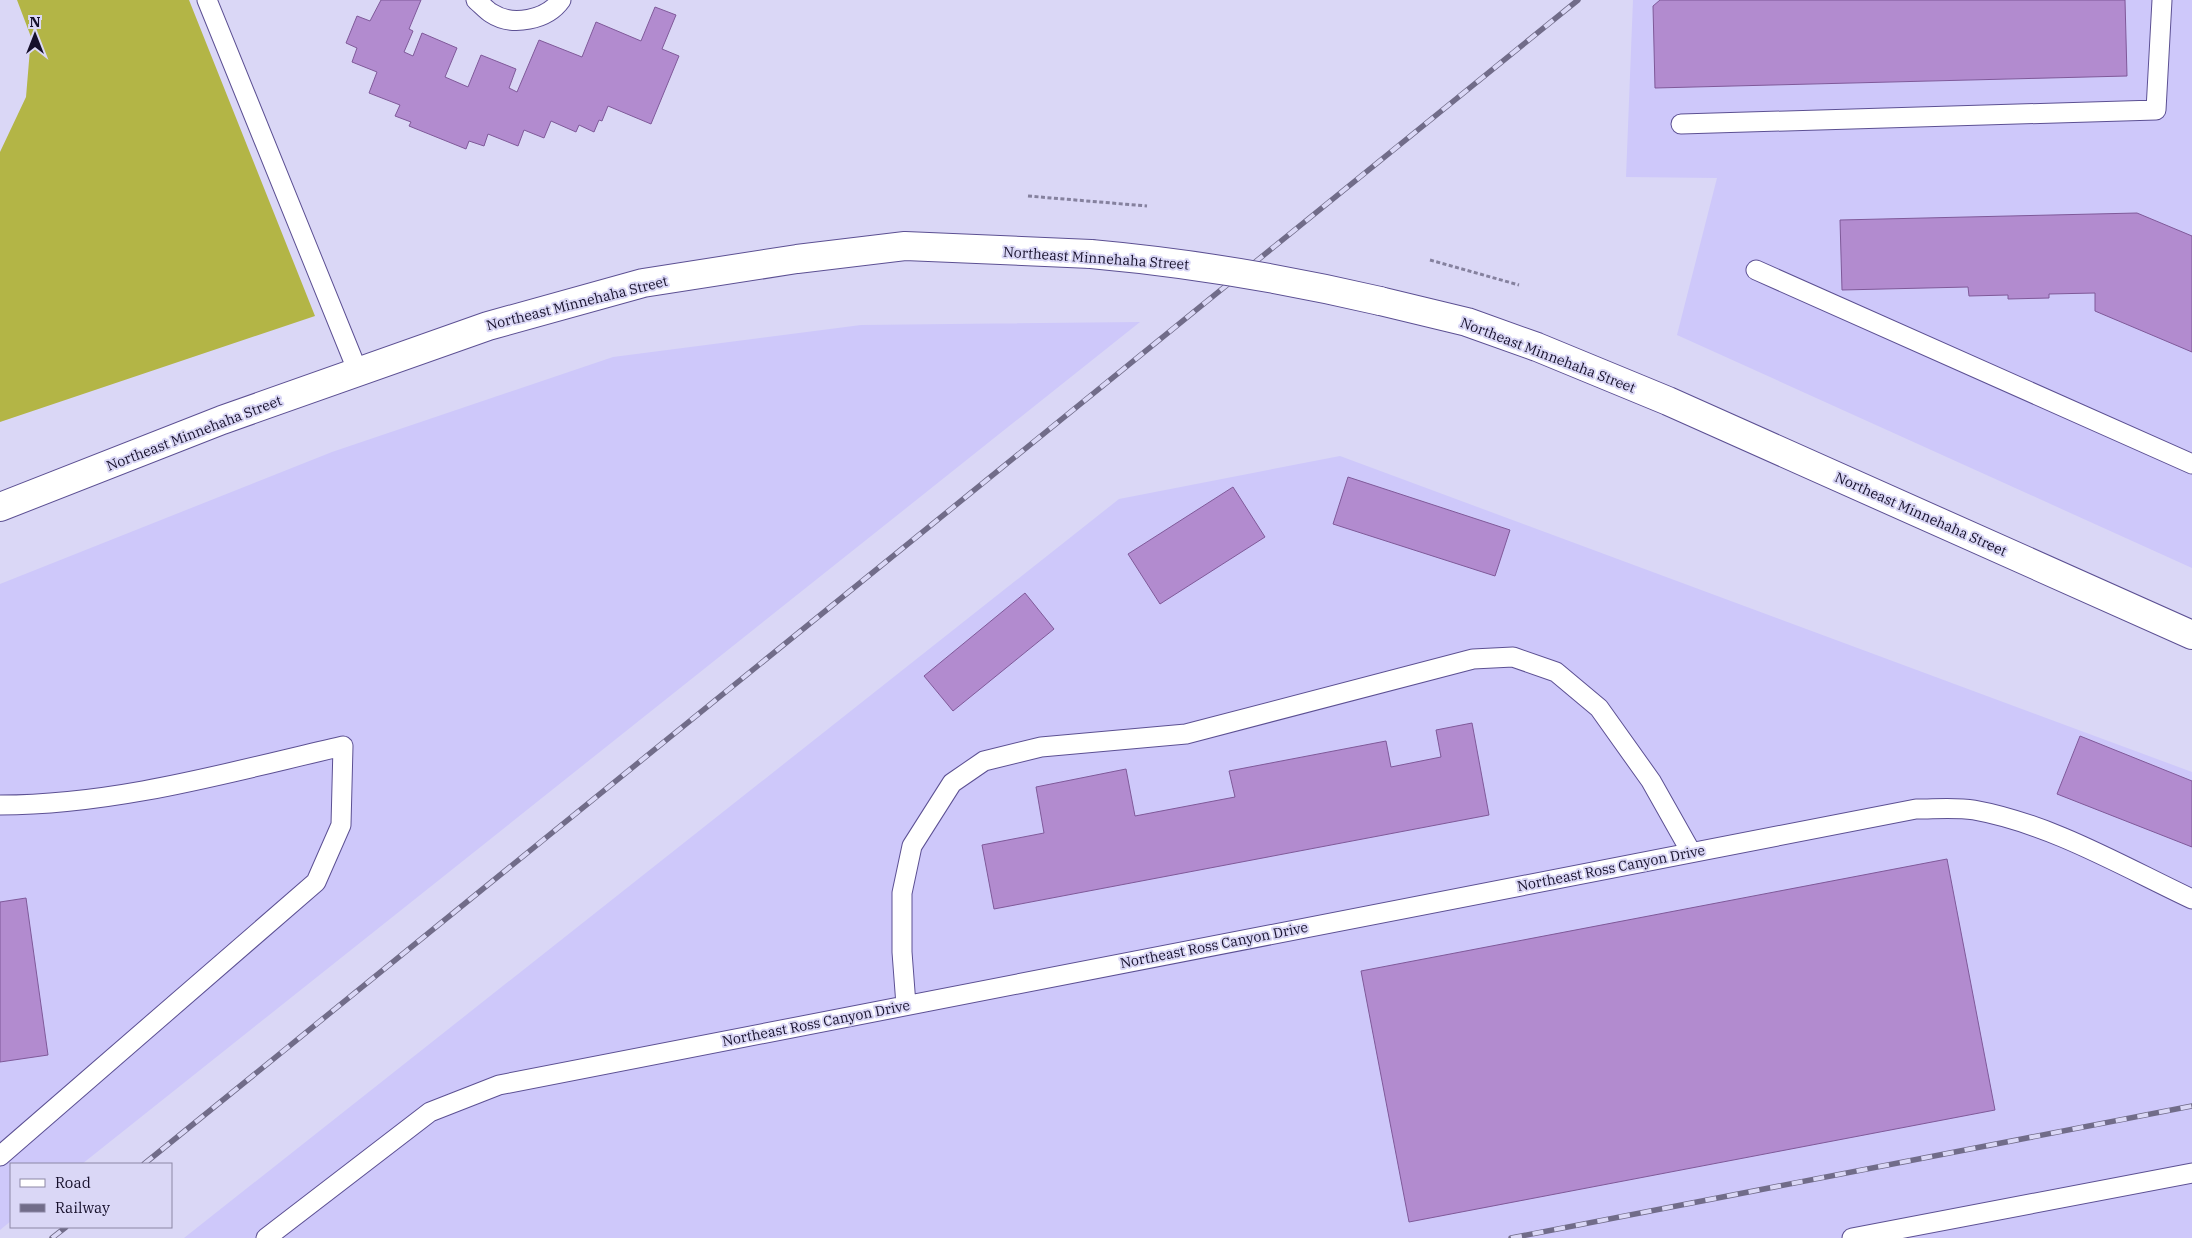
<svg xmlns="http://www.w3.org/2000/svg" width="2192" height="1238" viewBox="0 0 2192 1238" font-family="'IBM Plex Serif',serif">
  <rect width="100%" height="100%" fill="#dad7f6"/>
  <path fill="#cec8fa" d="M1633,0h559v568l-515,-233 40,-157 -91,-1z
    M1140,322l-1058,842h-71v57l-11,9v-646l332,-132 281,-95 248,-32z
    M1340,456l852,316v466h-2008l935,-739z"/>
  <path fill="#b3b546" d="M17,0h172l126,316 -315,106v-270l26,-55 5,-60z"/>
  <path fill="#b28bcf" stroke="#7f5999" d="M381,0h40l-12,29 4,2 -9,21 9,4 9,-23 35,15 -12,29 23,10 13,-32 35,14 -7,19 8,4 22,-52 43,17 14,-35 45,19 14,-34 21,8 -14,34 17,7 -28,68 -43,-18 -6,15 -3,-1 -5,12 -15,-7 -3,7 -25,-11 -7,17 -20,-8 -6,16 -30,-12 -4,12 -15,-5 -3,8 -57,-23 2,-4 -16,-6 5,-11 -31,-12 8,-21 -25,-10 5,-14 -11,-5 11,-27 13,5z
    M1660,0h465l2,76 -472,12 -2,-82z
    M2137,213l55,23v116l-97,-41v-18l-46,1v4l-41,1v-4l-39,1 -1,-9 -126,3 -2,-70z
    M1348,477l162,53 -15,46 -162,-52z
    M1233,487l32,50 -105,67 -32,-50z
    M1025,593l29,36 -101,82 -29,-35z
    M1472,723l17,92 -495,94 -12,-64 62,-12 -8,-46 90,-18 9,47 100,-19 -6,-26 157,-30 5,26 50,-10 -5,-27z
    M2080,736l112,45v66l-135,-53z
    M1947,859l48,251 -586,112 -48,-251z
    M26,898l22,157 -48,7v-160z"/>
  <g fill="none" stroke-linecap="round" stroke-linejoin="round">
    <defs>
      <path id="lane" d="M207,0l151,372
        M476,0c5,4 10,10 15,13 21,14 56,7 70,-13
        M1681,124l475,-14 6,-110
        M1756,270l436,194
        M0,805c116,0 230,-33 343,-59l-2,79 -25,57 -316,274
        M906,1005l-4,-53v-59l10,-47 40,-63 32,-22 57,-14 145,-13 287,-75 40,-2 43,15 43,36 52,73 40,71
        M266,1238l164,-126 69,-27 1417,-276c19,0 40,-2 58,1 77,14 148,56 218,89
        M1852,1238l340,-65"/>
      <path id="secondary" d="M1380,301l87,21 70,25 131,54 524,234
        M0,507l222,-87 266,-94 155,-43 154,-24 108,-13 186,8"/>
    </defs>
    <use href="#lane" stroke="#5c5093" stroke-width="21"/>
    <use href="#secondary" stroke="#5c5093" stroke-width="30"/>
    <path stroke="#85819e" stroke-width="3" stroke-dasharray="4 2.5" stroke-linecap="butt" d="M1028,196l119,10
      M1430,260l89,25"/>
    <use href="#lane" stroke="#fff" stroke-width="19"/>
    <use href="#secondary" stroke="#fff" stroke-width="28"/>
    <defs>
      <path id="rail" d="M144,1164l1434,-1164
        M52,1238l14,-11
        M1511,1238l681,-132"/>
    </defs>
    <use href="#rail" stroke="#716c89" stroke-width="5.5"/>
    <use href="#rail" stroke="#dad7f6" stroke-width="4" stroke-dasharray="11" stroke-linecap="butt"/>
    <defs>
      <path id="secondary-bridge" d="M1091,254c100,9 191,24 289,47"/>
    </defs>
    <use href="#secondary-bridge" stroke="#5c5093" stroke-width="30" stroke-linecap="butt"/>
    <use href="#secondary-bridge" stroke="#fff" stroke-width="28"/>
  </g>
  <g text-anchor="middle" stroke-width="4" stroke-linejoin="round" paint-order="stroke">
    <g font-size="14" fill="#16102b" stroke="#dad7f6">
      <text transform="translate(1096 258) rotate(4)" y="5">Northeast Minnehaha Street</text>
      <text transform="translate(577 303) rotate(-14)" y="5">Northeast Minnehaha Street</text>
      <text transform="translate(1548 355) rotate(21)" y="5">Northeast Minnehaha Street</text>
      <text transform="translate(194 433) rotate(-21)" y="5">Northeast Minnehaha Street</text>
      <text transform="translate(1921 514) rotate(24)" y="5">Northeast Minnehaha Street</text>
      <text transform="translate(1611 868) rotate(-11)" y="5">Northeast Ross Canyon Drive</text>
      <text transform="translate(1214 945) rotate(-11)" y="5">Northeast Ross Canyon Drive</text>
      <text transform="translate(816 1023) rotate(-11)" y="5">Northeast Ross Canyon Drive</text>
    </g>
  </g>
  <rect x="10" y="1163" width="162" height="65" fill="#dad7f6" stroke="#8c87a5"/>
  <rect x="20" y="1179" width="25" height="8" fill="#ffffff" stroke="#8c87a5"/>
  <text x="55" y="1188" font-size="15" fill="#16102b">Road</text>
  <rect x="20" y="1204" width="25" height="8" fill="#716c89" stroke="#8c87a5"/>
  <text x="55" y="1213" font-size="15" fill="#16102b">Railway</text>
  <g transform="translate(35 35)" stroke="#dad7f6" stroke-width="4" paint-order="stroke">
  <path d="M0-4L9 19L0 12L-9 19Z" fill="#16102b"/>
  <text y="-8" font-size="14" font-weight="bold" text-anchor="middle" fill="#16102b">N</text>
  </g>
</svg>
